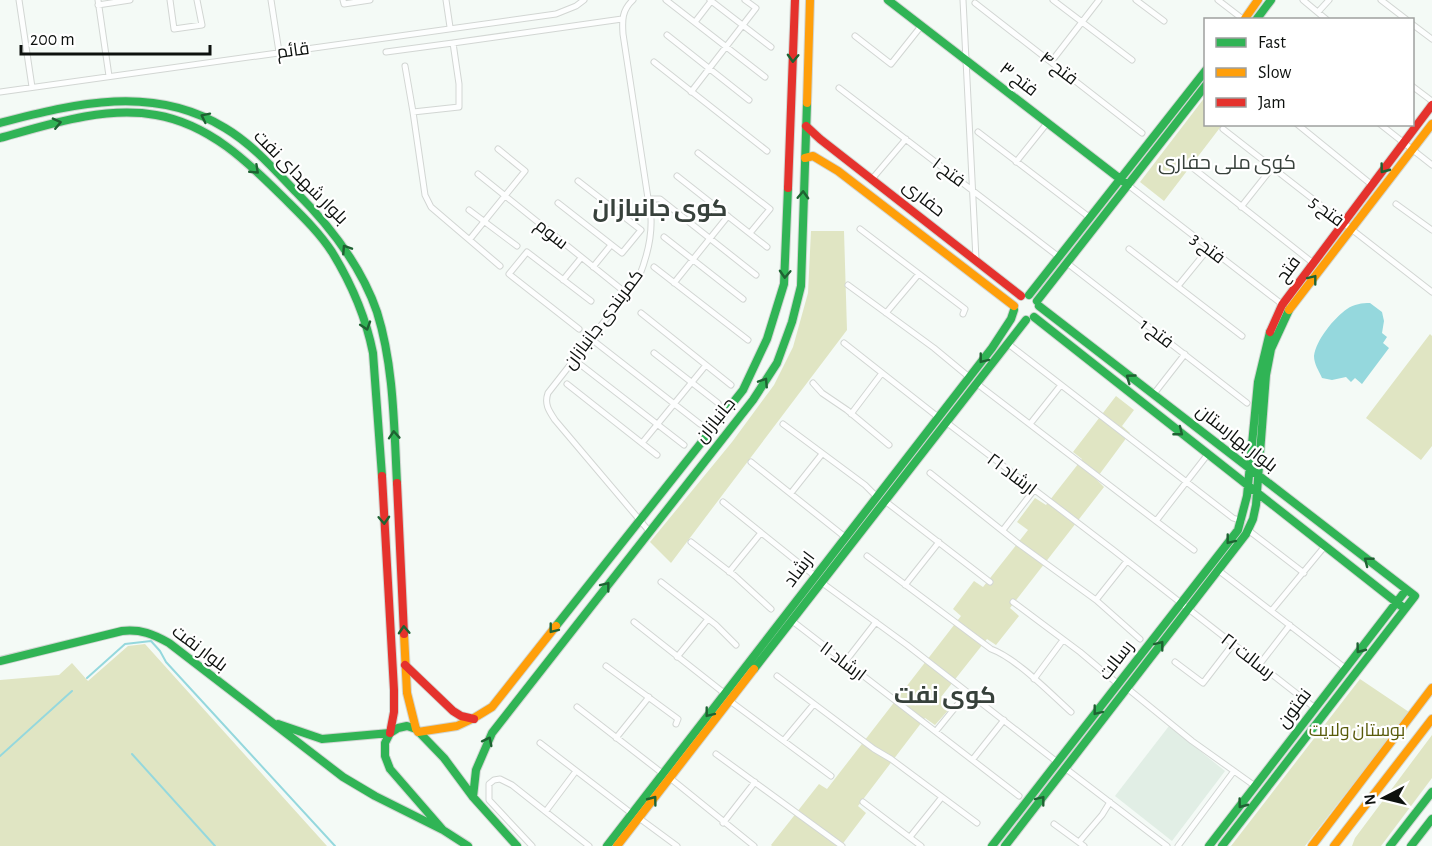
<svg xmlns="http://www.w3.org/2000/svg" width="1432" height="846" viewBox="0 0 1432 846" font-family="'Alegreya Sans',Cairo,sans-serif">
  <rect width="100%" height="100%" fill="#f4faf6"/>
  <path fill="#e1eee5" d="M1169,726l56,45 -53,70 -57,-45z"/>
  <path fill="#e0e5c3" d="M1205,97l1,27 16,1 -58,76 -24,-19z
    M811,231h33l3,99 -176,233 -21,-21 82,-100 42,-57 19,-38 15,-54z
    M1430,334l2,2v110l-11,14 -55,-42z
    M1116,396l18,14 -12,16 8,7 -34,46 8,8 -94,121 9,8 -23,29 -9,-6 -46,58 11,9 -17,19 -10,-7 -67,88 8,7 -25,33h-69l-1,-1 48,-61 8,5 134,-173 -8,-7 21,-28 9,6 45,-57 -11,-8 18,-24 11,7 36,-46 -9,-7z
    M145,644l182,202h-327v-166l59,-5 13,-12 16,18 40,-35z
    M1360,679l49,33 -104,134h-74z
    M1432,735v43l-51,68h-29l3,-8z"/>
  <path fill="#95d8dd" d="M1370,303l12,9 2,9 -2,12 5,4 -4,6 6,5 -27,36 -7,-6 -4,4 -5,-5 -14,3 -10,-2c-3,-7 -8,-14 -8,-22 2,-16 20,-38 33,-47 7,-5 15,-6 23,-6z"/>
  <g fill="none" stroke-linecap="round" stroke-linejoin="round">
    <path stroke="#95d8dd" stroke-width="2" d="M87,678l38,-34 26,-3 9,10 6,11 169,184
      M132,754l83,92
      M0,756l72,-65"/>
    <defs>
      <path id="street" d="M19,0l13,87
        M98,0l11,76
        M170,0l4,29 28,-4 -5,-25
        M271,0l8,52
        M343,0l1,4 26,-4
        M446,0l4,27
        M633,0c-11,10 -11,20 -10,34l28,184c1,21 -4,39 -12,59l-91,116c-4,11 1,18 7,27l94,111
        M666,0l99,77
        M710,0l61,47
        M963,0l13,259
        M1053,0l79,60
        M1136,0l28,21
        M1218,0l26,20
        M1303,0l24,20
        M1381,0l26,20
        M975,3l167,130
        M98,5l32,-5
        M1318,12l11,-12
        M695,22l17,-22
        M1412,24l20,15
        M667,35l82,65
        M855,36l36,28 31,-39
        M386,52l67,-9
        M654,62l113,89
        M1051,62l48,-62
        M405,66l8,46
        M1412,86l20,15
        M839,88l220,169
        M0,92l556,-78 20,-8 8,-6
        M691,92l65,-84 -11,-8
        M1297,124l75,61
        M1380,124l52,41
        M1223,129l209,163
        M978,132l111,85
        M698,153l72,56 -20,24
        M1016,162l32,-40
        M1193,168l120,95
        M478,174l148,119
        M677,176l90,71
        M872,179l34,-40
        M1128,185l155,120
        M648,199h12l96,76
        M558,203l64,50 19,-23 -63,-49
        M1396,204l36,26
        M1241,207l31,-39
        M469,210l48,36
        M860,229l105,80 -2,5
        M664,237l79,62
        M470,239l55,-68 -27,-22
        M1129,249l113,87
        M1067,263l180,140
        M500,266l-69,-59 -6,-12 -12,-83 46,-5v-23l-6,-41 169,-24
        M593,267l18,-22
        M654,267l94,73
        M563,280l18,-22
        M674,283l54,-67
        M848,285l86,63 35,29
        M1178,286l31,-38
        M641,313l90,72
        M886,313l32,-38
        M579,329l-70,-55 18,-22 64,49
        M590,338l110,86
        M844,343l94,74
        M1007,343l226,175 9,3
        M654,353l64,50
        M581,365l103,80
        M813,383l9,10 25,17 42,35
        M976,383l180,138
        M567,384l90,71
        M1153,395l32,-41
        M851,414l31,-41
        M946,422l166,127 203,159
        M783,424l82,61 11,11
        M1030,424l31,-39
        M642,443l64,-78
        M751,462l94,75
        M930,473l89,71 77,56 44,39
        M791,493l31,-39
        M885,501l105,81
        M723,502l92,74
        M1003,530l31,-40
        M1248,530l56,43
        M691,542l44,34 36,33
        M1194,550l-38,-29 52,-67
        M867,556l124,93c25,9 59,44 80,63
        M1218,570l127,98
        M729,572l31,-38
        M661,582l55,43 20,20
        M821,582l86,63 150,117
        M905,585l34,-43
        M1096,600l31,-39
        M1013,602l67,50 38,32
        M1272,610l53,-64
        M791,620l228,176
        M634,622l90,71
        M677,657l31,-38
        M845,662l31,-40
        M1175,662l28,21 30,-39
        M1259,665l31,-40
        M606,666l72,53 -2,5
        M777,676l97,73 17,10 86,64
        M1034,679l29,-39
        M1127,688l65,53 63,45
        M730,701l101,75
        M577,707l85,66
        M936,731l31,-38
        M616,738l33,-41
        M784,740l30,-36
        M540,743l91,70
        M716,754l126,92
        M973,759l31,-39
        M1065,768l102,78
        M670,778l84,68
        M863,802l58,44
        M546,811l30,-40
        M639,818l38,28
        M723,823l32,-41
        M1054,824l30,22
        M910,837l32,-40
        M1079,842l23,-27 8,-13
        M532,846l-43,-46v-16l5,-4 6,-1 12,6 77,61
        M1178,846l56,-75"/>
      <path id="fast" d="M888,0l240,185
        M1256,20l15,-20
        M0,123c76,-20 154,-39 225,5 27,16 49,41 71,64 34,34 65,73 81,120 17,54 17,115 20,171
        M0,138c50,-14 104,-32 156,-23 53,9 92,47 128,83 17,17 35,34 48,54 19,31 34,66 41,101l9,123
        M1029,295l177,-225
        M1037,301l169,-216
        M1039,306l376,290 -193,250
        M1034,317l371,292
        M556,626l187,-236 24,-51 17,-55 4,-96
        M0,661l122,-30c19,-2 31,3 47,12l174,134 32,19 68,34
        M754,669l272,-349
        M278,724l44,15 68,-6
        M473,797l3,-27 16,-37 261,-333 24,-37 15,-41 9,-36 6,-183
        M468,846l-25,-16 -53,-61 -5,-13v-13l5,-10 8,-5 9,-2 9,3 28,29 29,39 44,49
        M607,846l385,-498 19,-29 3,-9
        M992,846l246,-316 9,-34 11,-114 12,-50
        M1005,846l241,-312 7,-15 3,-14 10,-130 5,-26 18,-39
        M1209,846l197,-256
        M1390,846l42,-54
        M1411,846l21,-27"/>
      <path id="slow" d="M1244,20l14,-20
        M807,103l3,-103
        M805,158l8,-2 25,15 176,135
        M1289,310l143,-186
        M404,634l3,59 9,36
        M418,732l39,-6 17,-8 18,-11 64,-81
        M617,846l137,-177
        M1312,846l120,-158
        M1334,846l98,-127"/>
      <path id="jam" d="M806,126l14,13 201,157
        M788,188l7,-188
        M1270,332l12,-27 150,-200
        M382,476l12,214v22l-4,21
        M397,483l7,151
        M405,665l48,46 8,5 13,3"/>
    </defs>
    <use href="#street" stroke="#d2d6d3" stroke-width="7"/>
    <use href="#fast" stroke="#d2d6d3" stroke-width="10"/>
    <use href="#slow" stroke="#d2d6d3" stroke-width="10"/>
    <use href="#jam" stroke="#d2d6d3" stroke-width="10"/>
    <use href="#street" stroke="#fdfefe" stroke-width="5"/>
    <use href="#fast" stroke="#30b455" stroke-width="8"/>
    <use href="#slow" stroke="#ff9f0a" stroke-width="8"/>
    <use href="#jam" stroke="#e5322d" stroke-width="8"/>
  </g>
  <defs><path id="oneway-chevron" d="M-2-3.5L2.5 0L-2 3.5" fill="none" stroke-width="1.6" stroke-linecap="round" stroke-linejoin="round" transform="scale(1.5)"/></defs>
  <g stroke="#1e6232">
    <use href="#oneway-chevron" transform="translate(793 58) rotate(92)"/>
    <use href="#oneway-chevron" transform="translate(205 117) rotate(-154)"/>
    <use href="#oneway-chevron" transform="translate(57 123) rotate(-13)"/>
    <use href="#oneway-chevron" transform="translate(1384 169) rotate(127)"/>
    <use href="#oneway-chevron" transform="translate(255 170) rotate(43)"/>
    <use href="#oneway-chevron" transform="translate(803 195) rotate(-88)"/>
    <use href="#oneway-chevron" transform="translate(346 249) rotate(-123)"/>
    <use href="#oneway-chevron" transform="translate(785 274) rotate(93)"/>
    <use href="#oneway-chevron" transform="translate(1313 279) rotate(-52)"/>
    <use href="#oneway-chevron" transform="translate(366 326) rotate(72)"/>
    <use href="#oneway-chevron" transform="translate(983 359) rotate(128)"/>
    <use href="#oneway-chevron" transform="translate(1130 378) rotate(-144)"/>
    <use href="#oneway-chevron" transform="translate(764 382) rotate(-57)"/>
    <use href="#oneway-chevron" transform="translate(1179 432) rotate(38)"/>
    <use href="#oneway-chevron" transform="translate(394 435) rotate(-94)"/>
    <use href="#oneway-chevron" transform="translate(384 520) rotate(87)"/>
    <use href="#oneway-chevron" transform="translate(1230 540) rotate(128)"/>
    <use href="#oneway-chevron" transform="translate(1368 561) rotate(-142)"/>
    <use href="#oneway-chevron" transform="translate(606 586) rotate(-52)"/>
    <use href="#oneway-chevron" transform="translate(553 629) rotate(128)"/>
    <use href="#oneway-chevron" transform="translate(404 630) rotate(-93)"/>
    <use href="#oneway-chevron" transform="translate(1160 645) rotate(-52)"/>
    <use href="#oneway-chevron" transform="translate(1360 649) rotate(127)"/>
    <use href="#oneway-chevron" transform="translate(1097 711) rotate(128)"/>
    <use href="#oneway-chevron" transform="translate(709 713) rotate(128)"/>
    <use href="#oneway-chevron" transform="translate(488 741) rotate(-63)"/>
    <use href="#oneway-chevron" transform="translate(653 800) rotate(-53)"/>
    <use href="#oneway-chevron" transform="translate(1041 800) rotate(-52)"/>
    <use href="#oneway-chevron" transform="translate(1242 804) rotate(127)"/>
  </g>
  <g text-anchor="middle" stroke-width="4.5" stroke-linejoin="round" paint-order="stroke">
    <g font-size="18" fill="#0d110e" stroke="#fff">
      <text transform="translate(293 50) rotate(-8)" y="6">قائم</text>
      <text transform="translate(1059 68) rotate(38)" y="6">فتح ۴</text>
      <text transform="translate(1019 79) rotate(38)" y="6">فتح ۳</text>
      <text transform="translate(949 172) rotate(37)" y="6">فتح ۱</text>
      <text transform="translate(301 177) rotate(45)" y="6">بلوار شهدای نفت</text>
      <text transform="translate(924 198) rotate(38)" y="6">حفاری</text>
      <text transform="translate(1327 211) rotate(37)" y="6">فتح 5</text>
      <text transform="translate(552 234) rotate(39)" y="6">سوم</text>
      <text transform="translate(1208 248) rotate(38)" y="6">فتح 3</text>
      <text transform="translate(1288 269) rotate(-53)" y="6">فتح</text>
      <text transform="translate(603 319) rotate(-53)" y="6">کمربندی جانبازان</text>
      <text transform="translate(1157 333) rotate(38)" y="6">فتح 1</text>
      <text transform="translate(715 420) rotate(-51)" y="6">جانبازان</text>
      <text transform="translate(1237 438) rotate(38)" y="6">بلوار بهارستان</text>
      <text transform="translate(1012 474) rotate(37)" y="6">ارشاد ۲۱</text>
      <text transform="translate(799 569) rotate(-53)" y="6">ارشاد</text>
      <text transform="translate(200 648) rotate(37)" y="6">بلوار نفت</text>
      <text transform="translate(1248 656) rotate(38)" y="6">رسالت ۲۱</text>
      <text transform="translate(1116 660) rotate(-52)" y="6">رسالت</text>
      <text transform="translate(843 661) rotate(37)" y="6">ارشاد ۱۱</text>
      <text transform="translate(1294 708) rotate(-53)" y="6">نفتون</text>
    </g>
    <g font-size="18" fill="#595b0b" stroke="#fff">
      <text x="1357" y="736">بوستان ولایت</text>
    </g>
    <g font-size="20" fill="#37413b" stroke="#fff">
      <text x="1227" y="169">کوی ملی حفاری</text>
    </g>
    <g font-size="24" font-weight="bold" fill="#37413b" stroke="#fff">
      <text x="660" y="216">کوی جانبازان</text>
      <text x="945" y="703">کوی نفت</text>
    </g>
  </g>
  <rect x="1204" y="18" width="210" height="108" fill="#ffffff" stroke="#9ea09f" stroke-width="1.5"/>
  <rect x="1216" y="38" width="30" height="9" fill="#30b455" stroke="#9ea09f" stroke-width="1.5"/>
  <text x="1258" y="48" font-size="18" fill="#0d110e">Fast</text>
  <rect x="1216" y="68" width="30" height="9" fill="#ff9f0a" stroke="#9ea09f" stroke-width="1.5"/>
  <text x="1258" y="78" font-size="18" fill="#0d110e">Slow</text>
  <rect x="1216" y="98" width="30" height="9" fill="#e5322d" stroke="#9ea09f" stroke-width="1.5"/>
  <text x="1258" y="108" font-size="18" fill="#0d110e">Jam</text>
  <g transform="translate(1384 798) rotate(263)" stroke="#ffffff" stroke-width="4.5" paint-order="stroke">
  <path d="M0-4.5L10 22L0 15L-10 22Z" fill="#0d110e"/>
  <text y="-9" font-size="16" font-weight="bold" text-anchor="middle" fill="#0d110e">N</text>
  </g>
  <path d="M21 45v9h189v-9" fill="none" stroke="#0d110e" stroke-width="3"/>
  <text x="30" y="45" font-size="18" fill="#0d110e" stroke="#ffffff" stroke-width="4.5" paint-order="stroke">200 m</text>
</svg>
